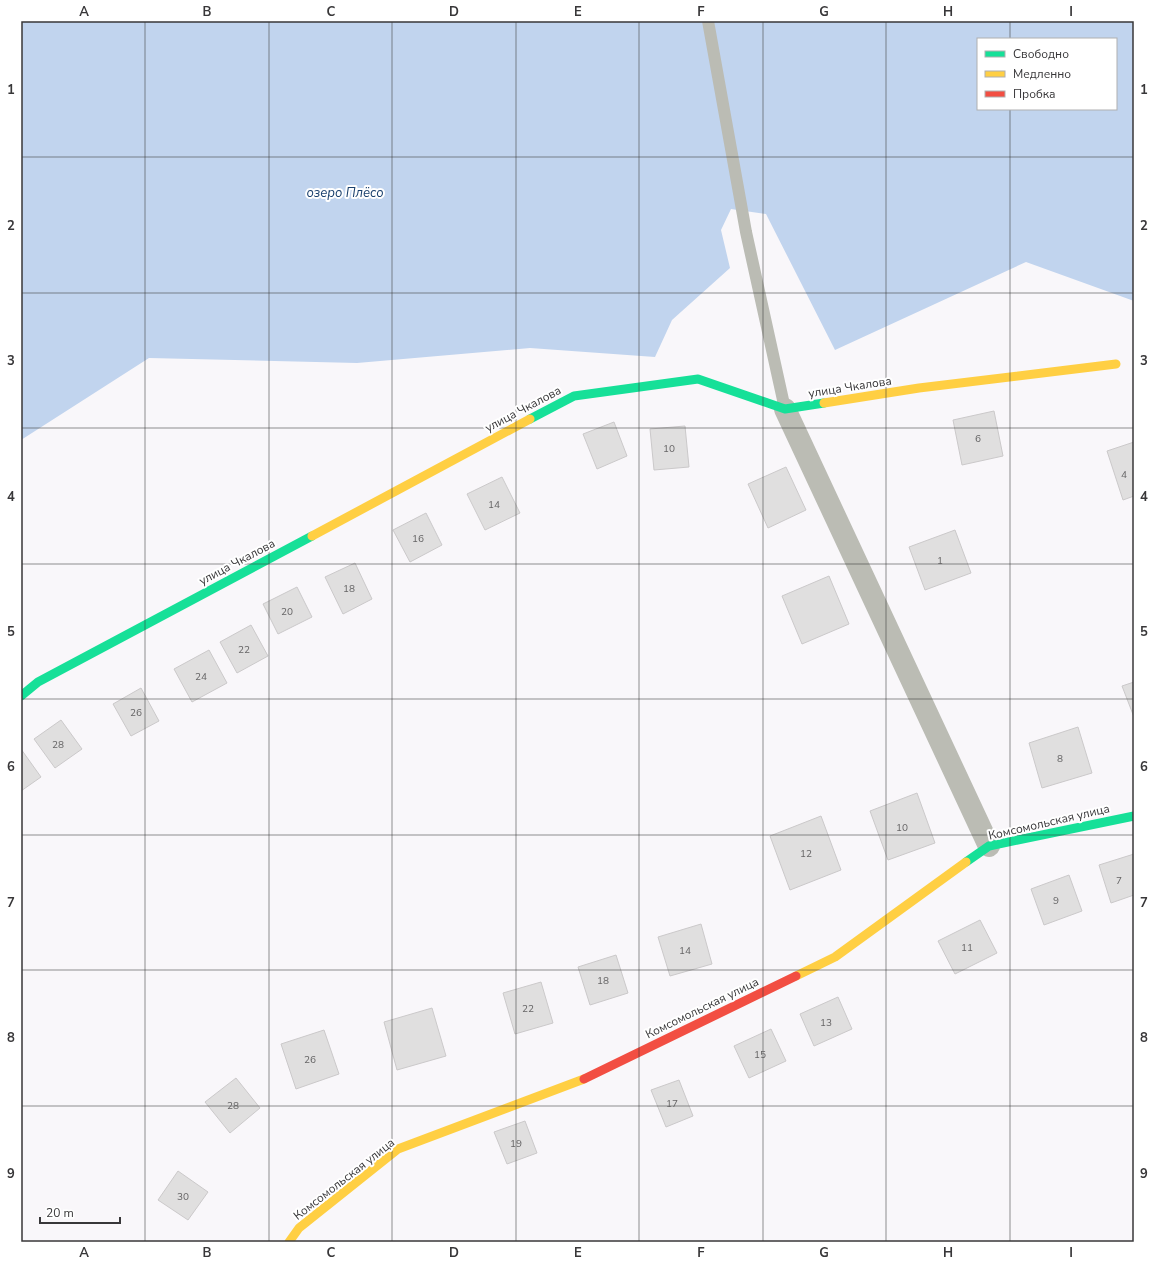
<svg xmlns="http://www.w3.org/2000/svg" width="1155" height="1263" viewBox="0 0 1155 1263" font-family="'Nunito Sans',sans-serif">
  <rect width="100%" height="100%" fill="#f9f7fa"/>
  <path fill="#c1d4ee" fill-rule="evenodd" d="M21,21h1113v280l-108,-39 -191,88 -69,-136 -35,-5 -10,21 9,38 -58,52 -17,37 -125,-9 -173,15 -208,-5 -128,82zM978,39h138v70h-138z"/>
  <path fill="#e0dfdf" stroke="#cbc9ca" d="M994,411l9,45 -41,9 -9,-45z
    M614,422l13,34 -30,13 -14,-35z
    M685,426l4,41 -35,3 -4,-41z
    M1134,442v54l-11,4 -16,-49z
    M786,467l20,43 -38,18 -20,-44z
    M502,477l18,36 -35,17 -18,-36z
    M426,513l16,32 -32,17 -17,-32z
    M955,530l16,43 -46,17 -16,-43z
    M355,563l17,36 -29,15 -18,-37z
    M829,576l20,48 -47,20 -20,-48z
    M297,587l15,30 -34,17 -15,-30z
    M251,625l17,31 -31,17 -17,-31z
    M209,650l18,33 -35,19 -18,-33z
    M1134,682v35l-12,-31z
    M141,688l18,33 -28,15 -18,-32z
    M61,720l21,29 -27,19 -21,-29z
    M1078,727l14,46 -50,15 -13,-45z
    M21,749l20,28 -20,14z
    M917,793l18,50 -47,17 -18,-49z
    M821,816l20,54 -51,20 -20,-54z
    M1134,854v41l-23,8 -12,-38z
    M1069,875l13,36 -38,14 -13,-36z
    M980,920l17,33 -42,21 -17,-33z
    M701,924l11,40 -42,12 -12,-39z
    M616,955l12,38 -38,12 -12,-38z
    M541,982l12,41 -38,11 -12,-41z
    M838,997l14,32 -38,17 -14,-32z
    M432,1008l14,48 -49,14 -13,-48z
    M771,1029l15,32 -37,17 -15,-32z
    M324,1030l15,44 -43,15 -15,-45z
    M236,1078l24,30 -30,25 -25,-31z
    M679,1080l14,36 -27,11 -15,-37z
    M525,1121l12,32 -30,11 -13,-32z
    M178,1171l30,21 -20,28 -30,-20z"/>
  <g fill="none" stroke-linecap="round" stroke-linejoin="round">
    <path stroke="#bbbcb4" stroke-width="12" d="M708,21l38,211 39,177"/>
    <path stroke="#bbbcb4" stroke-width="22" d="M785,409l204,437"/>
    <path stroke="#16e098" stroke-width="9" d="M530,419l44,-23 124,-17 87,30 39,-6
      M21,696l17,-14 274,-146
      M966,862l23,-16 145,-30"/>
    <path stroke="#ffcf43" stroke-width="9" d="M824,403l95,-15 197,-24
      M312,536l218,-117
      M796,976l39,-19 131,-95
      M289,1242l10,-14 99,-79 186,-70"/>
    <path stroke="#f24e42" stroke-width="9" d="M584,1079l212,-103"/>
  </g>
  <path fill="none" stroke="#383739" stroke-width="1" stroke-opacity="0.55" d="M145,21v1221M269,21v1221M392,21v1221M516,21v1221M639,21v1221M763,21v1221M886,21v1221M1010,21v18M1010,109v1133M21,157h1113M21,293h1113M21,428h1113M21,564h1113M21,699h1113M21,835h1113M21,970h1113M21,1106h1113"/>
  <g text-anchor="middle" stroke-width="4" stroke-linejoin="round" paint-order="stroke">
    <g font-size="10" fill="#656465">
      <text x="978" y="442">6</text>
      <text x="669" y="452">10</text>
      <text x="1124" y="478">4</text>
      <text x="494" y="508">14</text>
      <text x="418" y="542">16</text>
      <text x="940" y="564">1</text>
      <text x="349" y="592">18</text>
      <text x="287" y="615">20</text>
      <text x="244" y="653">22</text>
      <text x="201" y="680">24</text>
      <text x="136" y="716">26</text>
      <text x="58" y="748">28</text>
      <text x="1060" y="762">8</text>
      <text x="902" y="831">10</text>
      <text x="806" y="857">12</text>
      <text x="1119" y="884">7</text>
      <text x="1056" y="904">9</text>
      <text x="967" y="951">11</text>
      <text x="685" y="954">14</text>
      <text x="603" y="984">18</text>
      <text x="528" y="1012">22</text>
      <text x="826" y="1026">13</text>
      <text x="760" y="1058">15</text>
      <text x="310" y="1063">26</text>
      <text x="672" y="1107">17</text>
      <text x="233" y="1109">28</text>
      <text x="516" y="1147">19</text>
      <text x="183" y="1200">30</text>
    </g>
    <g font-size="12" fill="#383739" stroke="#fff">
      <text transform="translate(850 387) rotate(-9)" y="4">улица Чкалова</text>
      <text transform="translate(523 409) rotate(-28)" y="4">улица Чкалова</text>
      <text transform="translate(237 562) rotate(-28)" y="4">улица Чкалова</text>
      <text transform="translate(1049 822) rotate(-13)" y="4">Комсомольская улица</text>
      <text transform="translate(702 1008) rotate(-26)" y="4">Комсомольская улица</text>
      <text transform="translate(344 1179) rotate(-38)" y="4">Комсомольская улица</text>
    </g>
    <g font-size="13" font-style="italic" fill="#1a406d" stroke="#fff">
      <text x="345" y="197">озеро Плёсо</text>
    </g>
  </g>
  <rect width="1155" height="1263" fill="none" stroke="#ffffff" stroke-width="44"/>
  <rect x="977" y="38" width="140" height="72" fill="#ffffff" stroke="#afafb0"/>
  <rect x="985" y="51" width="20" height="6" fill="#16e098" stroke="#afafb0"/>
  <text x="1013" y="58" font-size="12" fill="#383739">Свободно</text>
  <rect x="985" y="71" width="20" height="6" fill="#ffcf43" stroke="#afafb0"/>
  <text x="1013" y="78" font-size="12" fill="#383739">Медленно</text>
  <rect x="985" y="91" width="20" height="6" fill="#f24e42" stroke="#afafb0"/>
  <text x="1013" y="98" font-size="12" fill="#383739">Пробка</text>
  <path d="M40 1217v6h80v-6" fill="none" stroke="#383739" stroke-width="2"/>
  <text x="46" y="1217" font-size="12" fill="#383739" stroke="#ffffff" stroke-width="3" paint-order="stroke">20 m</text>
  <rect x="22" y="22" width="1111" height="1219" fill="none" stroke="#383739" stroke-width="1.5"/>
  <g font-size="13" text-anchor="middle" font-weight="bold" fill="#383739">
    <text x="84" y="16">A</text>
    <text x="207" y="16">B</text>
    <text x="331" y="16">C</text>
    <text x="454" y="16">D</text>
    <text x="578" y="16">E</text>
    <text x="701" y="16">F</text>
    <text x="824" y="16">G</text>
    <text x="948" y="16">H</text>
    <text x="1071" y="16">I</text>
    <text x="11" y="94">1</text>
    <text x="1144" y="94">1</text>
    <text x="11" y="230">2</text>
    <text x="1144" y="230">2</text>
    <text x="11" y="365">3</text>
    <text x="1144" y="365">3</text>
    <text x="11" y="501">4</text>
    <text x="1144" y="501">4</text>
    <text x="11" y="636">5</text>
    <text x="1144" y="636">5</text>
    <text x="11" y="771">6</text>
    <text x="1144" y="771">6</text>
    <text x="11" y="907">7</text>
    <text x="1144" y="907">7</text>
    <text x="11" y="1042">8</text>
    <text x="1144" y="1042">8</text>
    <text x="11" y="1178">9</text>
    <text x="1144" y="1178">9</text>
    <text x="84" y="1257">A</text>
    <text x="207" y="1257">B</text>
    <text x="331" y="1257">C</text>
    <text x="454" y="1257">D</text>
    <text x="578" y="1257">E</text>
    <text x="701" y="1257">F</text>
    <text x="824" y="1257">G</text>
    <text x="948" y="1257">H</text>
    <text x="1071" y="1257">I</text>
  </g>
</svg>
